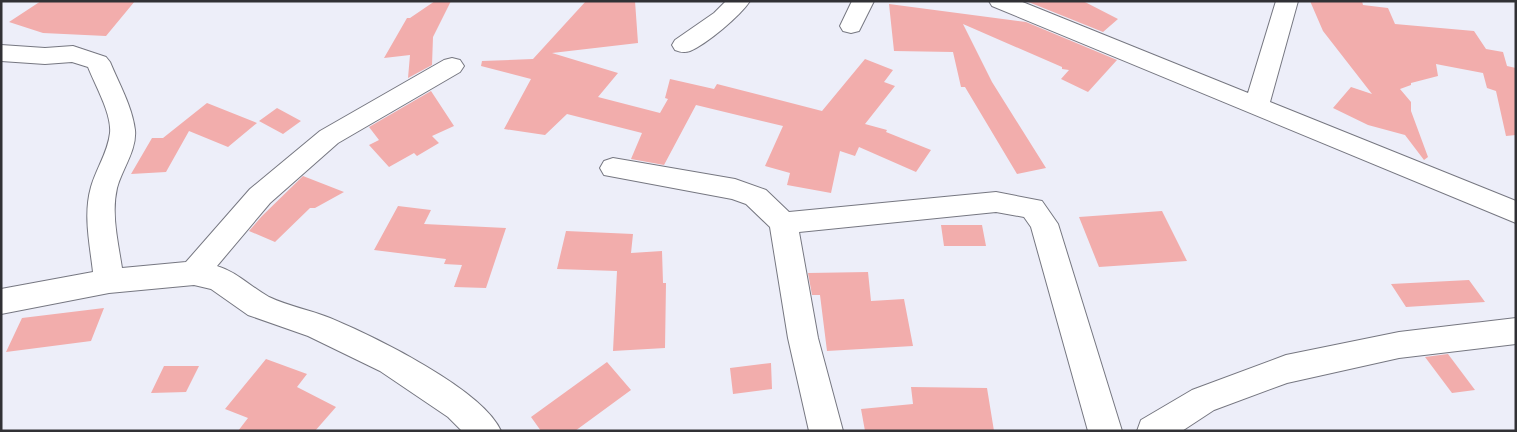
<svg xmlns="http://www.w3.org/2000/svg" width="1517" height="432" viewBox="0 0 1517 432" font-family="'Noto Sans',sans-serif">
  <rect width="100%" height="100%" fill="#edeef9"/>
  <path fill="#f2adac" d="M41,1h94l-29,35 -63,-3 -34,-11z
    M435,1h16l-18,36 -1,28 -24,13 2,-23 -26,3 23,-40h3z
    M586,1h49l3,42 -86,10 66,20 -20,24 62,16 8,-14 -3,-1 5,-19 44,10 3,-5 105,27 43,-52 28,11 -9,12 11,4 -30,38 22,6 -1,2 45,18 -15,22 -57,-25 -4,9 -15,-5 -9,42 -44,-8 3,-12 -25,-7 18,-40 -87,-21 -32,60 -33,-6 11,-26 -75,-19 -22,21 -41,-6 27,-50 -50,-13 1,-5 51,-2z
    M1026,1h57l35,18 -15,13z
    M1310,1h52l1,4 25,3 7,16 79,7 12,18 17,3 4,14 9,2v67l-10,1 -10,-45 -9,-3 -4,-15 -42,-8 -5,-1 2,12 -27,7v2l-11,4 11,13v9l17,46 -4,3 -19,-25 -37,-10 -35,-17 18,-21 21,7 -49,-63z
    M889,4l137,18 91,38 -29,32 -27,-13 8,-9 -7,-1v-2l-99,-43 29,58 54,86 -29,6 -52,-87h-4l-8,-35 -59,-1z
    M431,91l23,35 -22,10 7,7 -22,13 -3,-3 -25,14 -20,-22 10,-5 -10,-13z
    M207,103l50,20 -29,24 -39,-16 -23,41 -35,2 21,-36h11z
    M277,108l24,13 -18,13 -24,-13z
    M303,176l41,16 -29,16h-5l-35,34 -26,-11 13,-15z
    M398,206l33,4 -7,14 82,4 -20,60 -32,-1 8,-22 -18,-1 2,-5 -72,-9z
    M1162,211l25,50 -88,6 -20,-50z
    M941,225h41l4,21h-42z
    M566,231l67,3 -2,19 31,-2 1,32h3l-1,65 -52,3 4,-80 -60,-2z
    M868,272l3,29 33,-2 9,47 -86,5 -7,-56h-8l-4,-22z
    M1469,280l16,22 -79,5 -15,-23z
    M104,308l-13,33 -85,11 16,-34z
    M1448,354l27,36 -23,3 -27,-36z
    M266,359l41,15 -10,13 39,20 -21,24h-77l10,-13 -23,-9z
    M607,362l24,28 -56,41h-34l-10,-14z
    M771,363l1,26 -39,5 -3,-26z
    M164,366h35l-13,26 -35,1z
    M911,387l76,1 7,43h-129l-4,-22 52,-5z"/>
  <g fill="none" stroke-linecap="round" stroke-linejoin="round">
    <defs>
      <path id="minor" d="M726,1h24c-10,15 -43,43 -60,50 -6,2 -10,1 -15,-1l-3,-5 3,-5 39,-27z
        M852,1h22l-15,30 -8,2 -8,-2 -3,-5z
        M989,1h31l228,92 28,-92h22l-28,101 246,99v22l-524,-217z
        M1,45l44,3 28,-2 33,11 4,5c9,22 22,44 25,68 2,20 -13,39 -18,58 -6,26 1,54 5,80l64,-6 64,-73 70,-58 124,-71 8,-2 8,2 4,6 -4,6 -122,71 -68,60 -53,63c20,6 34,21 52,31 19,9 41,13 61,21 43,18 153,71 171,113h-39l-14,-14 -68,-46 -72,-35 -60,-21 -37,-26 -17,-4 -85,8 -108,21v-25l92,-17c-3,-27 -10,-57 -2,-85 5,-18 17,-35 19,-54 2,-19 -15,-48 -22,-66l-16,-5 -27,2 -44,-3z
        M613,158l122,21 31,11 23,22 207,-20 46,9 16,23 64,207h-34l-57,-204 -7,-10 -28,-5 -197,20 19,106 25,93h-34l-21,-93 -18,-111 -24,-23 -14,-5 -128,-24 -4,-7 4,-7z
        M1516,318v26l-117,14 -112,25 -73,27 -32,21h-45l4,-11 51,-30 94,-35 113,-23z"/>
    </defs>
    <use href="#minor" stroke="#767781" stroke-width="2"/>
    <use href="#minor" fill="#fff" fill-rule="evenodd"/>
  </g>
  <rect width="1517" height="432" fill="none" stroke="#313135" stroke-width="5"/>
</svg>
